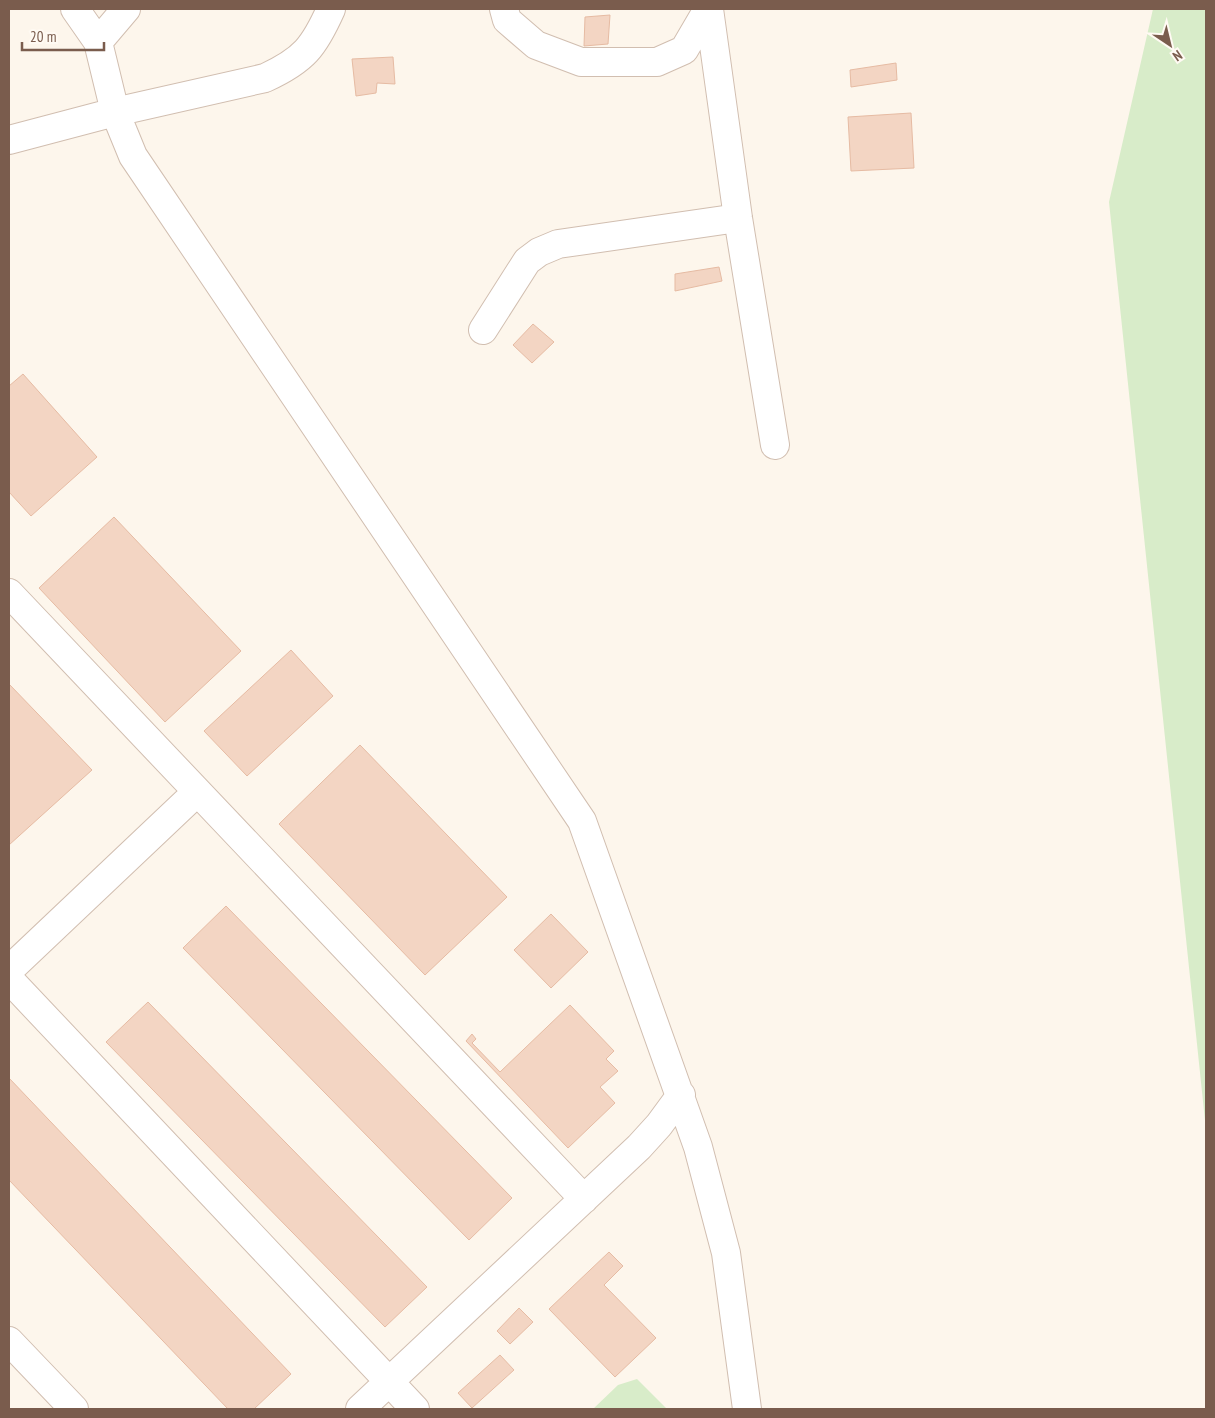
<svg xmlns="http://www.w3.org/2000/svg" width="1215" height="1418" viewBox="0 0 1215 1418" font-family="'PT Sans Narrow',sans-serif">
  <rect width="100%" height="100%" fill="#fdf6ec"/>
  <path fill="#d8ecc9" d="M1153,9h53v1121l-97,-928z
    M637,1379l30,30h-74l25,-24z"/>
  <path fill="#f3d5c3" stroke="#e6bba3" d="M610,15l-2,29 -24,2 1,-29z
    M393,57l2,27 -18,-1 -1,10 -20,3 -4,-37z
    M896,63l1,17 -46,7 -1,-17z
    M911,113l3,55 -63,3 -3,-54z
    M719,267l3,14 -47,10v-17z
    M533,324l21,18 -22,21 -19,-18z
    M23,374l74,83 -66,59 -22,-24v-106z
    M114,517l127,134 -76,71 -126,-134z
    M291,650l42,46 -86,80 -43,-45z
    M9,684l83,86 -83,75z
    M360,745l147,152 -82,78 -146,-151z
    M226,906l286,292 -43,42 -286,-292z
    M551,914l37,38 -37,36 -37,-38z
    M148,1002l279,285 -42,40 -279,-285z
    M570,1005l44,46 -8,8 12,12 -18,16 15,16 -47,45 -102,-107 6,-7 4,5 -4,4 28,29z
    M9,1078l282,296 -37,35h-26l-219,-229z
    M609,1252l14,14 -19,19 52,53 -41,39 -66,-68z
    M519,1308l14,14 -23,22 -13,-13z
    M500,1355l14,15 -42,38 -14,-15z"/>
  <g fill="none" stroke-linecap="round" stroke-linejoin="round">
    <defs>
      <path id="minor" d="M75,9l23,33 17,70 18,44 449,665 116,326 28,106 21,156
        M504,9l3,11 29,25 45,17h76l27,-12 24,-41
        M709,9l29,209 37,227
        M98,42l28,-33
        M9,140l106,-28 150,-34c39,-18 49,-31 66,-69
        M483,330l44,-69 12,-9 19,-8 180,-26
        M9,593l575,606
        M9,970l188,-178
        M9,979l406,430
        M9,1341l65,68
        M360,1409l279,-262 20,-22 22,-30"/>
    </defs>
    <use href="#minor" stroke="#d1beb0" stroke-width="30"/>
    <use href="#minor" stroke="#fff" stroke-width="28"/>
  </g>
  <rect width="1215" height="1418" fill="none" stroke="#7a5c4d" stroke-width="20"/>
  <g transform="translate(1170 45) rotate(145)" stroke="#fffaf3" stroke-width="4" paint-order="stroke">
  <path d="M0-4L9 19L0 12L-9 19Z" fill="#7a5c4d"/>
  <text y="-8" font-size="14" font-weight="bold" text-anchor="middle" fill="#7a5c4d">N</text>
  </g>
  <path d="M22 42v8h82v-8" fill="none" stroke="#7a5c4d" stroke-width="2.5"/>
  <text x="30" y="42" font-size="15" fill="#7a5c4d" stroke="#fffaf3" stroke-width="4" paint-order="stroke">20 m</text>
</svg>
